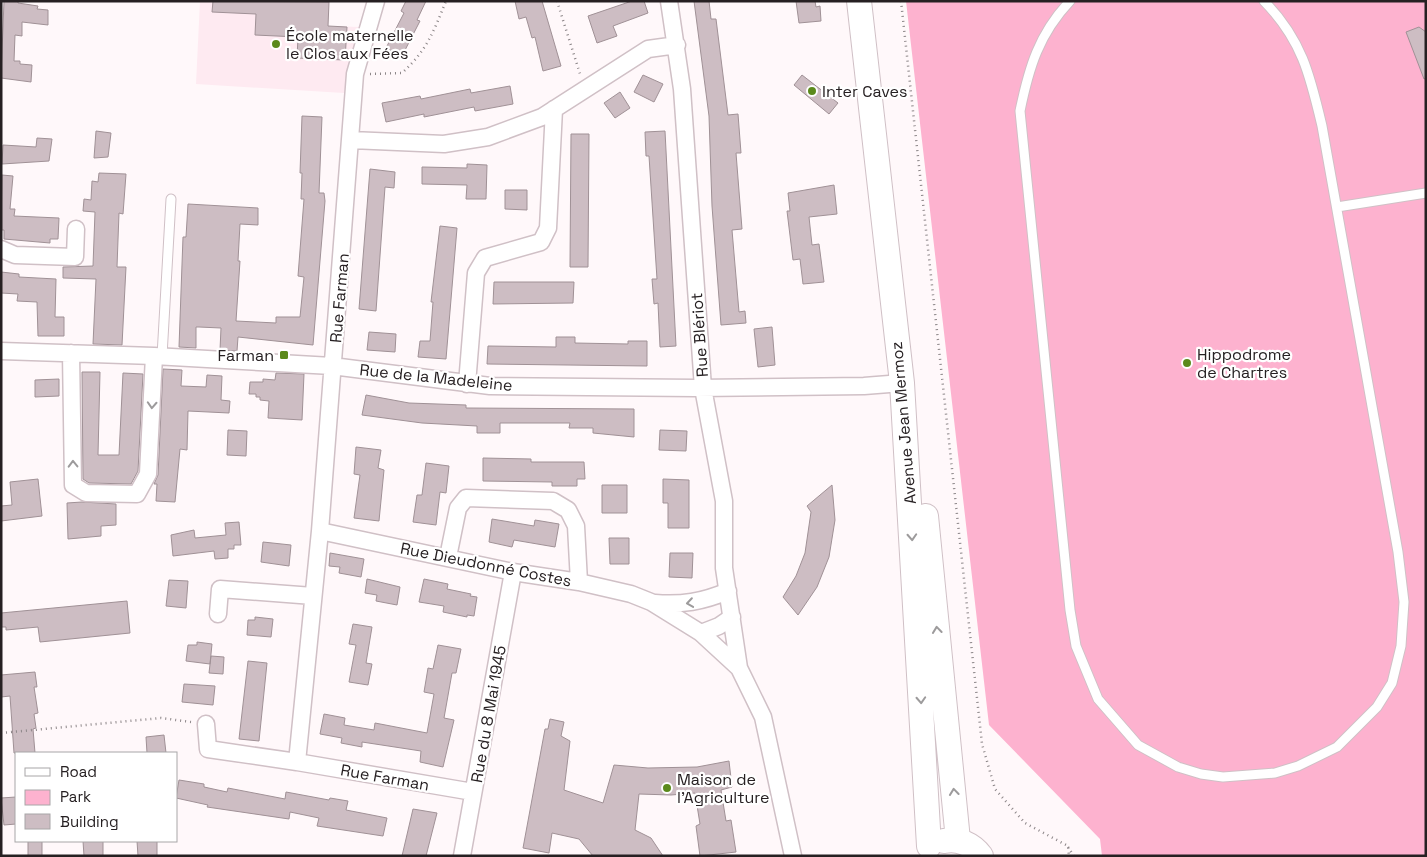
<svg xmlns="http://www.w3.org/2000/svg" width="1427" height="857" viewBox="0 0 1427 857" font-family="'Space Grotesk',sans-serif">
  <rect width="100%" height="100%" fill="#fff8fa"/>
  <path fill="#feeaf1" d="M200,1l129,1 -1,24 31,1 -15,66 -148,-9z"/>
  <path fill="#fdb2cf" d="M906,1h520v855h-324l-2,-17 -111,-114z"/>
  <path fill="#cdbdc3" stroke="#a09196" d="M4,1h14v2l20,3 -1,3 11,1v15l-26,-3v14l-7,-1 -1,26h6v3l12,1 -1,17 -30,-4z
    M213,1l116,1 -1,24 19,1 -2,33 -48,-2 1,-21 -43,-2 1,-21 -44,-2z
    M406,1h20l-9,19 3,1 -18,35 -16,-8 18,-35 -3,-2z
    M515,1h27l19,65 -18,5 -8,-34 -3,1 -6,-21 -7,2z
    M632,1h12l4,12 -35,13 4,10 -20,7 -9,-27z
    M694,1h15l2,18h5l12,96 10,-1 3,39h-5l6,76 -10,1 7,82 6,-1 1,12 -25,2 -9,-119 -3,-90z
    M796,1h19l1,6 4,-1 1,15 -22,2z
    M1419,27l7,5v46l-2,1 -18,-47z
    M643,75l20,9 -9,18 -20,-10z
    M802,75l36,28 -9,11 -35,-29z
    M510,86l3,18 -38,7 -1,-4 -50,10v-3l-38,8 -4,-19 38,-7 1,3 49,-10 1,4z
    M620,92l10,16 -15,10 -11,-15z
    M302,116l20,1 -3,76h5l1,8 -12,144 -75,-8 -1,14 -17,-1 1,-22 -22,-1h-3v21l-17,-1 4,-110h3l2,-33 70,4v17l-18,-1 -2,37h2l-4,60 40,2v-6h24l4,-40 -6,-1 6,-77h-3l1,-26h-2z
    M96,131l15,2 -3,24 -14,1z
    M665,131l11,215 -16,1 -2,-44 -4,1 -2,-25h5l-8,-123h-3l-1,-24z
    M571,134h18l-1,133h-18z
    M37,138l15,1 -3,22 -47,3 1,-19 33,2z
    M467,164l20,1 -1,34h-20l1,-14 -45,-1v-17l45,1z
    M370,169l25,3 -1,16 -9,-1 -9,124 -17,-2z
    M99,173l27,1 -3,40 -4,-1 -2,54h9l-4,78 -29,-1 3,-65 -33,-1v-11l30,-1 2,-54 -12,-1 1,-12 7,1 1,-19 6,1z
    M2,175l11,1 -3,33h5l-1,7 45,2 -1,21h-8v4l-46,-4v-9h-3z
    M834,185l3,29 -28,3 3,28 7,-1 5,38 -21,2 -3,-25 -7,1 -6,-49h3l-2,-18z
    M505,190h22v20l-22,-1z
    M440,226l17,2 -11,131 -28,-2 2,-16h10l3,-39h-2z
    M1,272l18,2v3l37,2 -1,38h9v19h-26l-1,-34 -20,-1 1,-7 -17,-1z
    M494,282h80l-1,21 -80,1z
    M772,327l3,38 -17,2 -4,-38z
    M369,332l27,2 -1,18 -28,-2z
    M556,337h19v6l53,1v-3h19v25l-160,-2 1,-18 68,1z
    M163,369l19,1 -1,16 25,1 1,-12 15,1 -1,24 9,1 -1,12 -41,-2 -1,39 -7,-1 -5,53 -19,-1 1,-17h-3l4,-9z
    M82,372h18l-2,83h21l4,-82 20,1 -5,97 -7,13 -42,-1 -6,-4z
    M276,373l28,1 -2,46 -34,-2 1,-17 -9,-1v-3h-4v-3h-7l1,-12h13v-3l12,1z
    M59,379v17l-24,1v-17z
    M366,395l43,8 57,2v3l168,1v28l-41,-4v-5h-24l1,-5h-70v10h-23v-7l-55,-3 -60,-8z
    M228,430l19,1 -1,25 -19,-1z
    M660,430l27,1 -1,20 -27,-1z
    M356,447l25,3 -3,18 6,2 -5,51 -25,-3 6,-43 -6,-1z
    M483,458l48,1v3h53l1,17h-8v7h-25v-4l-69,-1z
    M426,463l23,3 -3,27 -6,-1 -4,33 -23,-3 4,-27h5z
    M38,479l4,37 -41,5v-15l11,-1 -2,-23z
    M663,479l26,1v48h-21v-25h-5z
    M602,485h25v28h-25z
    M832,485l3,35 -6,37 -12,30 -19,28 -15,-18 13,-21 9,-23 6,-41 -4,-6z
    M82,502l34,2v21l-15,1v10l-33,3 -1,-36z
    M492,519l42,7 1,-6 24,4 -4,23 -41,-7 -2,7 -23,-5z
    M239,522l2,23h-7v4h-6v9l-13,1 -1,-8 -41,5 -2,-21 23,-5 1,8 31,-3 -1,-12z
    M609,538h20v26h-19z
    M263,542l28,3 -2,21 -28,-4z
    M330,553l34,6 -3,18 -22,-4 1,-6 -11,-1z
    M670,553h23l-1,25 -23,-1z
    M367,579l33,8 -3,18 -21,-4 1,-6 -12,-2z
    M424,579l24,5 -1,5 24,5 -1,2 7,1 -3,19 -7,-1v2l-24,-5 1,-6 -25,-4z
    M169,580l19,1 -2,27 -20,-2z
    M127,601l3,32 -90,9 -2,-15 -32,3v-3h-5v-14z
    M255,617l18,2 -2,18 -24,-2 1,-15h7z
    M353,624l19,3 -6,36 6,1 -4,21 -19,-3 7,-37 -7,-1z
    M197,642l15,2 -2,20 -24,-3 2,-16h9z
    M438,645l23,4 -5,24h-4l-8,45 10,2 -11,47 -23,-5 1,-11 -59,-9v5l-21,-4 1,-5 -22,-4 4,-20 21,4 -1,7 30,5 1,-7 52,10 7,-39 -10,-2 4,-24 5,1z
    M211,656l13,1 -1,17 -14,-1z
    M248,661l19,2 -8,78 -20,-2z
    M35,672l2,15h-3l4,26 -4,1 2,14 -3,1 2,24h-21l-4,-57 -9,1v-22z
    M184,684l31,2 -2,19 -31,-3z
    M550,719l14,3 -3,14 9,5 -6,49 39,13 11,-38 34,3 49,-1 32,-6 3,26 -11,3 5,31 5,-1 5,32 -36,4 -4,-30 4,-2 -5,-31 -24,2 -32,-1 -4,36 16,8 12,18h-70l-14,-17 -27,-6 -3,20 -26,-5 22,-119h3z
    M164,735l2,18h-19l-1,-16z
    M179,780l25,4v3l23,5 1,-4 57,11 1,-7 43,8 1,-2 18,3 -2,9 41,8 -4,18 -66,-10 2,-8 -29,-6 -1,7 -82,-12 1,-2 -32,-7z
    M16,797v27l-12,1 -3,-27z
    M413,809l24,4 -11,43h-24z
    M28,841h14v15h-14z
    M83,841h20v15h-19z
    M137,841h20v15h-19z"/>
  <g fill="none" stroke-linecap="round" stroke-linejoin="round">
    <defs>
      <path id="service" d="M1070,1c-31,33 -41,66 -50,110l50,499 6,36 22,53 40,46 40,22 23,7 22,3 52,-4 23,-7 39,-19 40,-40 15,-24 9,-37 3,-44 -6,-50 -76,-426c-12,-51 -20,-86 -58,-125
        M1337,207l89,-14
        M162,356l9,-157"/>
      <path id="minor" d="M376,1l-21,73 -35,457 -23,231 176,30
        M669,1l13,88 21,299 21,113v67l15,100
        M351,140l93,4 44,-7 54,-20 106,-68 29,-4
        M1,249l14,6 60,2 1,-28
        M1,351l153,5 178,10 158,20 206,2 168,-2 38,-3
        M71,353l2,132 13,8 51,1 11,-20 6,-118
        M467,384l9,-111 9,-15 56,-16 7,-14 6,-119
        M320,531l193,41 66,10 52,12 20,8 50,31 38,35 24,49 30,139
        M448,557l10,-49 8,-10 87,3 15,9 8,16 3,56
        M655,603c27,2 47,-1 73,-12
        M218,614l2,-25 93,7
        M701,633l18,-7 13,-9
        M206,724l2,25 89,13
        M462,856l51,-284"/>
      <path id="secondary" d="M859,1l43,382 27,463
        M926,516l32,324
        M944,841c14,-3 28,3 37,15"/>
    </defs>
    <use href="#service" stroke="#d0c0c6" stroke-width="11"/>
    <use href="#minor" stroke="#d0c0c6" stroke-width="19"/>
    <use href="#secondary" stroke="#d0c0c6" stroke-width="26"/>
    <path stroke="#8c8688" stroke-width="2.5" stroke-dasharray="1 4" stroke-linecap="butt" d="M557,1l23,73
      M901,1l81,743 13,45 30,34 43,23 1,10
      M370,74l32,-1c25,-23 31,-40 44,-72
      M1,733l160,-15 30,4
      M1068,847l6,9"/>
    <use href="#service" stroke="#fff" stroke-width="9"/>
    <use href="#minor" stroke="#fff" stroke-width="16"/>
    <use href="#secondary" stroke="#fff" stroke-width="24"/>
  </g>
  <defs><path id="oneway-chevron" d="M-2-3.5L2.5 0L-2 3.5" fill="none" stroke-width="1.6" stroke-linecap="round" stroke-linejoin="round" transform="scale(1.25)"/></defs>
  <g stroke="#9d9b9c">
    <use href="#oneway-chevron" transform="translate(152 405) rotate(93)"/>
    <use href="#oneway-chevron" transform="translate(73 464) rotate(-91)"/>
    <use href="#oneway-chevron" transform="translate(912 537) rotate(87)"/>
    <use href="#oneway-chevron" transform="translate(690 603) rotate(172)"/>
    <use href="#oneway-chevron" transform="translate(937 630) rotate(-96)"/>
    <use href="#oneway-chevron" transform="translate(921 700) rotate(87)"/>
    <use href="#oneway-chevron" transform="translate(954 792) rotate(-96)"/>
  </g>
  <g fill="#5b8a1c" stroke="#fff" stroke-width="2">
    <circle cx="276" cy="44" r="5"/>
    <circle cx="812" cy="91" r="5"/>
    <rect x="279" y="350" width="10" height="10" rx="2.5"/>
    <circle cx="1187" cy="363" r="5"/>
    <circle cx="667" cy="788" r="5"/>
  </g>
  <g text-anchor="middle" stroke-width="4.5" stroke-linejoin="round" paint-order="stroke">
    <g font-size="16" fill="#262022" stroke="#fff" text-anchor="start">
      <text x="286" y="41">École maternelle<tspan x="286" dy="18">le Clos aux Fées</tspan></text>
      <text x="822" y="97">Inter Caves</text>
      <text x="1197" y="360">Hippodrome<tspan x="1197" dy="18">de Chartres</tspan></text>
      <text x="274" y="361" text-anchor="end">Farman</text>
      <text x="677" y="785">Maison de<tspan x="677" dy="18">l'Agriculture</tspan></text>
    </g>
    <g font-size="16" fill="#262022" stroke="#fff">
      <text transform="translate(339 298) rotate(-85)" y="6">Rue Farman</text>
      <text transform="translate(699 335) rotate(-94)" y="6">Rue Blériot</text>
      <text transform="translate(436 377) rotate(6)" y="6">Rue de la Madeleine</text>
      <text transform="translate(903 423) rotate(-95)" y="6">Avenue Jean Mermoz</text>
      <text transform="translate(486 564) rotate(11)" y="6">Rue Dieudonné Costes</text>
      <text transform="translate(488 714) rotate(-80)" y="6">Rue du 8 Mai 1945</text>
      <text transform="translate(385 777) rotate(10)" y="6">Rue Farman</text>
    </g>
  </g>
  <rect width="1427" height="857" fill="none" stroke="#262022" stroke-width="5"/>
  <rect x="15" y="752" width="162" height="90" fill="#ffffff" stroke="#a8a6a7"/>
  <rect x="25" y="768" width="25" height="8" fill="#ffffff" stroke="#a8a6a7"/>
  <text x="60" y="777" font-size="15" fill="#262022">Road</text>
  <rect x="25" y="790" width="25" height="15" fill="#fdb2cf" stroke="#a8a6a7"/>
  <text x="60" y="802" font-size="15" fill="#262022">Park</text>
  <rect x="25" y="814" width="25" height="15" fill="#cdbdc3" stroke="#a8a6a7"/>
  <text x="60" y="827" font-size="15" fill="#262022">Building</text>
</svg>
